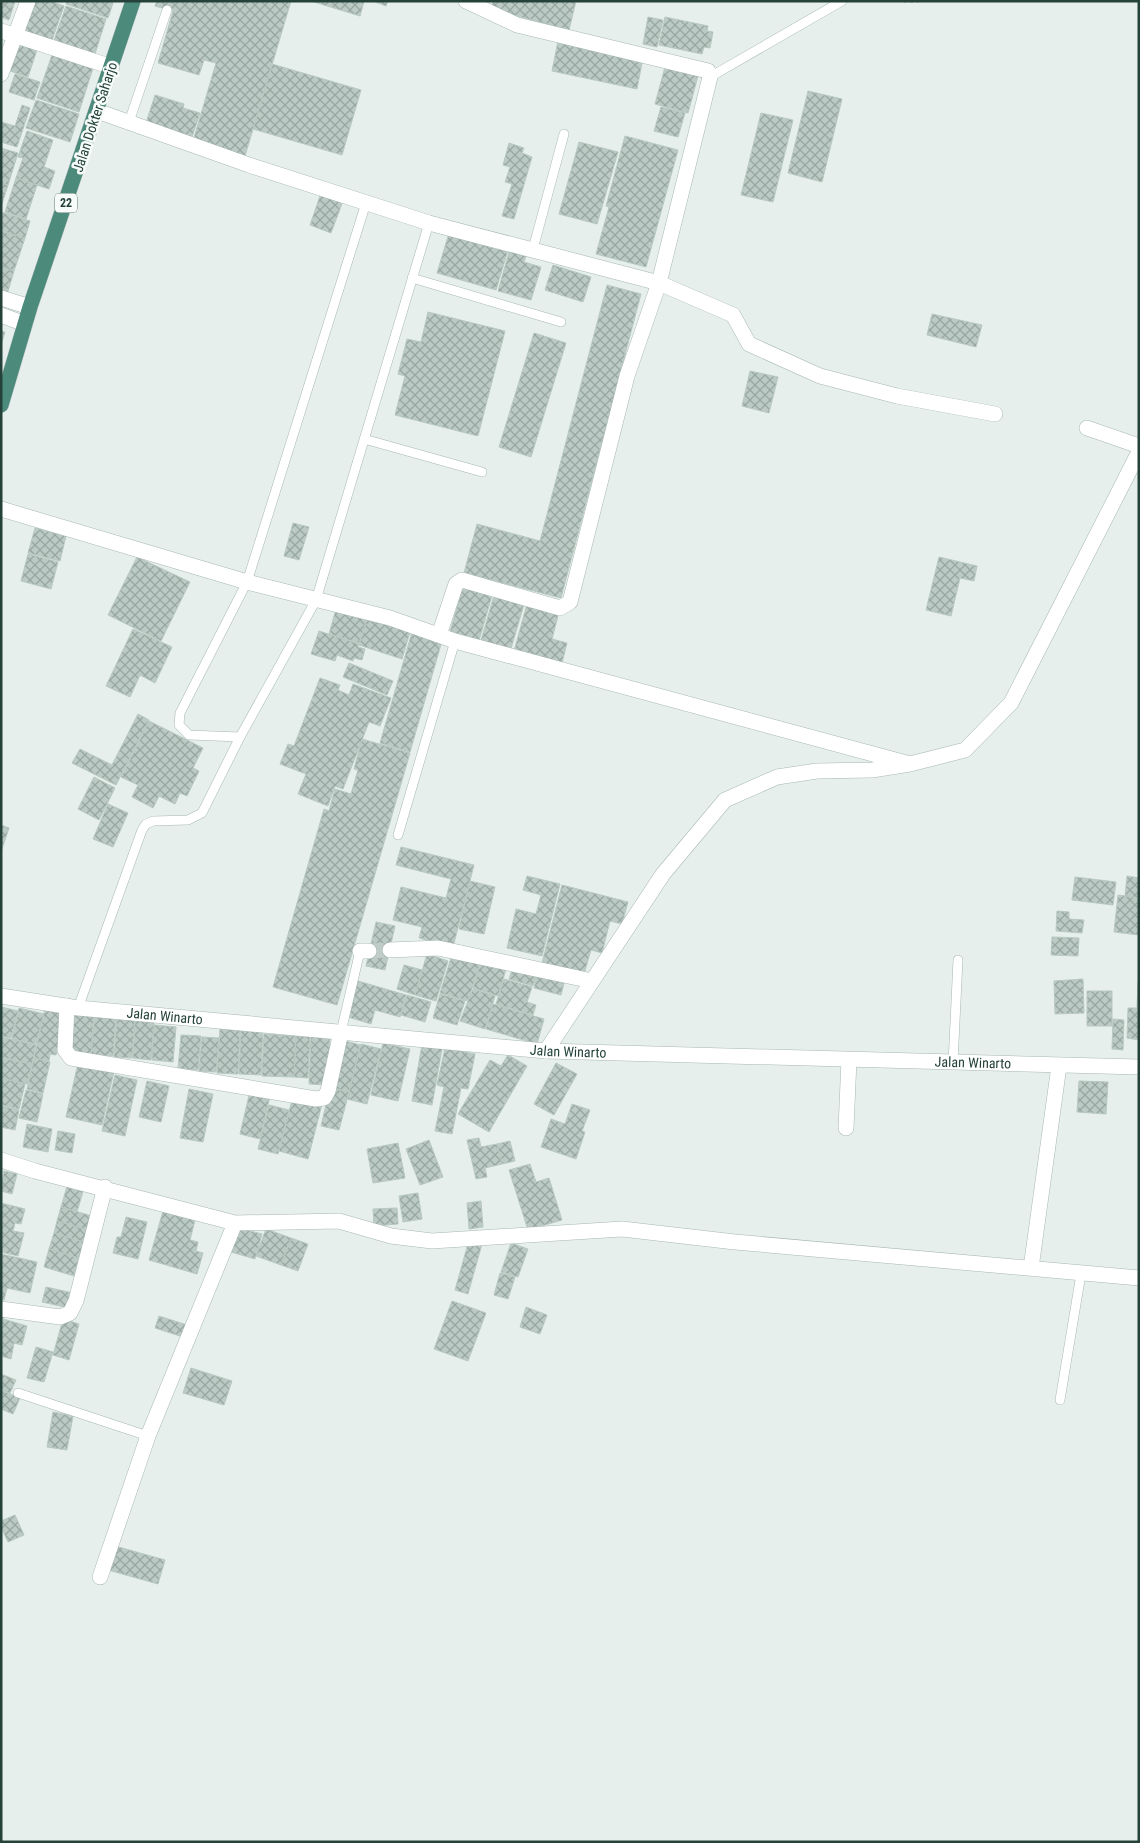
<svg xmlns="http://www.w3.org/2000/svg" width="1140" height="1843" viewBox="0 0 1140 1843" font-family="'Roboto Condensed',sans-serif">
  <defs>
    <pattern id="building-cross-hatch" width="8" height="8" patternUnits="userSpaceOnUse" patternTransform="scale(1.25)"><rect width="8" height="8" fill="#bbcac4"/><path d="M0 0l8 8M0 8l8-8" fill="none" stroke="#98a6a0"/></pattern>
  </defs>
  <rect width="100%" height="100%" fill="#e6efeb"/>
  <path fill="url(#building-cross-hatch)" stroke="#b8c9c2" d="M1,1h14l-6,19 -8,-3z
    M34,1h16l14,5 -12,34 -27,-9z
    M67,1h40l6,2 -5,15 -42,-14z
    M157,1h134l-46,155 -52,-15 23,-78 -12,-3 -5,15 -41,-12 15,-52 -18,-5z
    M311,1h53l-4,15z
    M373,1h15l-2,5z
    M493,1h83l-7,29 -78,-21z
    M66,6l40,13 -11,35 -41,-14z
    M648,17l15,3 -6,27 -14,-3z
    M665,17l43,9 -1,5 6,1 -3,16 -6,-1 -2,7 -43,-9z
    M16,40l22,7 -10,30 -21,-7z
    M558,41l85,17 -6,31 -85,-18z
    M53,52l41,13 -15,47 -42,-14z
    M272,64l89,26 -19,65 -89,-26z
    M665,67l33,9 -10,37 -33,-9z
    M15,74l25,8 -6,18 -25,-8z
    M808,91l34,8 -20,83 -34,-9z
    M155,95l29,9 -1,4 17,5 -9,27 -46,-14z
    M36,100l43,14 -9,28 -44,-14z
    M22,105l8,3 -13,39 -16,-5v-20l14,4z
    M661,107l24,6 -7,24 -24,-6z
    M761,113l32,7 -20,82 -32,-7z
    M27,131l26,9 -9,27 11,4 -6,18 -33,-11 7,-20 -5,-1z
    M625,136l53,14 -32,117 -50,-13 13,-47 -3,-1z
    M579,142l39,10 -21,72 -38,-10z
    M509,143l15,5 -2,5 10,4 -18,62 -12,-3 10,-32 -7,-2 5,-15 -7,-2z
    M1,148l17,5 -10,32 -7,-2z
    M16,178l21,7 -11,34 -21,-7z
    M1,183l7,2 -6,19 -1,-1z
    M321,193l22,8 -12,32 -21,-8z
    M1,212l29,9 -5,17 -24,-7z
    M1,231l24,7 -11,33 -13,-4z
    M449,233l59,17 -12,40 -59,-17z
    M511,245l17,5 -4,12 17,5 -10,33 -33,-9z
    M553,265l38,12 -8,25 -38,-12z
    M1,267l13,4 -8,27 -5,-1z
    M607,285l34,9 -80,304 -97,-25 13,-49 63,17z
    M428,312l77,19 -27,105 -83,-21 10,-39 -7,-2 9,-35 14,3z
    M932,314l50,11 -6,22 -49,-12z
    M1,331l4,1 -4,13z
    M534,333l32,10 -35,114 -32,-10z
    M750,371l28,6 -9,36 -27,-7z
    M293,523l16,4 -10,33 -15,-4z
    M35,528l31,8 -6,25 -32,-8z
    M28,554l30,8 -7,27 -30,-8z
    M137,557l53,25 -29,59 -53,-26z
    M939,557l38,9 -3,15 -14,-3 -9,38 -25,-6z
    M464,583l29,9 -15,52 -29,-9z
    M495,592l30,9 -15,51 -30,-8z
    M527,604l32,8 -7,27 15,4 -5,20 -48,-12z
    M336,609l31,10 -8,24 -30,-9z
    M367,619l43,13 -8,27 -43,-14z
    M133,629l39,18 -17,36 -15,-8 -10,22 -24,-11z
    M319,631l40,13 -1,3 7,2 -3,11 -8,-2 -1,3 -16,-6 -2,6 -24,-7z
    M412,632l30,9 -32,111 -30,-9z
    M349,663l44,18 -6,14 -44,-18z
    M320,678l20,7 -2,5 11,5 4,-11 38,14 -11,28 -11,-4 -26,67 -8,-3 -7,20 -30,-12 8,-20 -26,-10 8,-20 6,2z
    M138,714l11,6 -33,65 -44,-22 8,-14 32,16z
    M149,721l54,27 -10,20 6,3 -12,25 -7,-3 -5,11 -16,-8 -6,12 -21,-11 6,-12 -17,-8z
    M362,739l48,14 -73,252 -64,-18 51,-178 5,2 6,-22 16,5 7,-24 -4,-1z
    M94,777l21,11 -16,32 -21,-11z
    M108,804l20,9 -15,34 -20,-8z
    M1,825l8,3 -8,24z
    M401,847l73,18 -21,82 -34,-9 3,-11 -29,-7 8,-33 45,11 5,-19 -55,-14z
    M527,876l33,8 -18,72 -35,-8 9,-39 20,5 5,-19 -18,-5z
    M1127,876l12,2v20l-14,-2z
    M1075,877l41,5 -3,23 -41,-5z
    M470,881l25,6 -11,47 -25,-5z
    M562,885l66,17 -6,22 -12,-3 -8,32 -11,-3 -7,24 -42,-11z
    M1118,895l21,3v37l-25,-3z
    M1057,911l12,1v7l15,1 -2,13 -26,-2z
    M376,922l19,4 -10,44 -19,-4z
    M1052,937l27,1 -1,18 -27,-1z
    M427,954l21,7 -12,40 -21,-6z
    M452,955l28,8 -12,38 -28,-8z
    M482,959l25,7 -9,30 -25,-8z
    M404,965l18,5 -7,25 -18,-6z
    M513,967l24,7 -4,12 -24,-7z
    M537,976l27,7 -3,12 -27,-7z
    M504,979l28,8 -5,15 9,3 -3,10 -37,-11z
    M1083,979l1,34 -29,1 -1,-33z
    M358,981l48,14 -6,22 -25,-7 -4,14 -23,-7z
    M1138,982h1v25h-2z
    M473,989l22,7 -10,33 -25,-8z
    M1087,991h25v35h-25z
    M440,994l25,7 -8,24 -24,-7z
    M407,995l24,7 -6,20 -24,-7z
    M493,1004l51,15 -7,25 -51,-15z
    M1,1007l17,4 -7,27 -10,-2z
    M19,1008l25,6 -8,30 -24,-5z
    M45,1008l21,5 -10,42 -6,-1 -1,7 -15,-3z
    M1128,1008h11v32l-12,-2z
    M73,1013l21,1 -3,41 -21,-2z
    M95,1015l21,1 -3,40 -22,-1z
    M117,1016l18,1 -3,41 -18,-1z
    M1113,1019l11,1 -1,30 -11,-1z
    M135,1020l19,1 -3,39 -18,-2z
    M154,1025l22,2 -3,35 -21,-2z
    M241,1028l22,1 -2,46 -22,-1z
    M220,1029l20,1 -2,44 -21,-1z
    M264,1034l32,2 -2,41 -32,-1z
    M181,1035l20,1 -3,34 -20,-1z
    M296,1036h14l-2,42 -14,-1z
    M311,1036l19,1 -3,48 -18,-1z
    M1,1037l35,8 -4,19 -31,-7z
    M202,1037l17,1 -3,34 -17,-1z
    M342,1040l18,5 -11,47 -19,-5z
    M383,1043l27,6 -12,52 -27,-6z
    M361,1044l20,5 -14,55 -20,-5z
    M422,1045l20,4 -10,56 -20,-4z
    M445,1048l30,6 -7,35 -7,-1 -9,46 -17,-3 9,-44 -7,-2z
    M508,1055l19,11 -38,66 -31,-18 32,-54 11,6z
    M1,1058l31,6 -5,20 -26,-6z
    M34,1058l16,4 -7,31 -16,-4z
    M78,1063l36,8 -12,54 -36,-8z
    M556,1063l21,11 -23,41 -20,-11z
    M115,1075l22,5 -12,56 -23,-5z
    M1,1078l24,6 -6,25 -18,-4z
    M147,1081l22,5 -8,36 -22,-5z
    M1079,1081l29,1 -2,32 -29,-2z
    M330,1088l19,4 -10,38 -18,-4z
    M189,1089l24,5 -10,48 -23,-4z
    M26,1090l17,4 -6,28 -18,-4z
    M250,1091l20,5 -10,43 -20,-5z
    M293,1096l29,8 -14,55 -29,-8z
    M572,1104l18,6 -8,21 3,1 -9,27 -35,-12 10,-28 14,5z
    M269,1105l20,5 -11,44 -20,-5z
    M1,1106l18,4 -4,20 -14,-3z
    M27,1124l25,5 -4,23 -25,-5z
    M58,1131l17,3 -3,19 -17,-3z
    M479,1138l2,9 16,-3 5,20 -17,4 2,9 -11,2 -9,-39z
    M429,1140l14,37 -23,8 -14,-36z
    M510,1141l5,20 -13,3 -5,-20z
    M398,1143l7,35 -32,5 -6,-34z
    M530,1164l6,18 13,-4 13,42 -34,10 -19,-60z
    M4,1171l13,3 -5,20 -11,-3z
    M68,1183l16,5 -7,24 -16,-5z
    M418,1193l4,26 -19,3 -4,-26z
    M481,1201l2,26 -14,2 -2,-26z
    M1,1203l24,6 -4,15 -6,-1 -2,8 11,2 -6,23 -17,-4z
    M61,1207l31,9 -4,14 -31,-9z
    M397,1208l1,16 -24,2 -1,-17z
    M163,1211l32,9 -5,20 8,2 -2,9 7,2 -6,21 -48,-14z
    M126,1217l21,5 -9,37 -25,-6 4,-16h4z
    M57,1221l31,9 -4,12 -30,-9z
    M238,1228l24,6 -7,25 -24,-7z
    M266,1229l25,9 -10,27 -25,-9z
    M54,1233l30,9 -5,16 -30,-9z
    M291,1238l17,6 -10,27 -17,-6z
    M469,1240l13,4 -14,50 -13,-4z
    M511,1243l17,6 -10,28 -17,-5z
    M49,1249l30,9 -5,18 -30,-9z
    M1,1254l36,8 -7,31 -23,-5 -3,12h-3z
    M500,1273l15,4 -7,22 -14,-4z
    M46,1287l27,6 -4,15 -27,-6z
    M452,1301l34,12 -18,48 -34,-12z
    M526,1307l21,8 -7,19 -20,-7z
    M1,1313l3,1 -1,5 24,7 -5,19 -8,-2 -3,16 -10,-3z
    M159,1316l28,9 -4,12 -28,-9z
    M63,1319l16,5 -10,36 -16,-5z
    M36,1347l17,5 -9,30 -17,-4z
    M191,1368l41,13 -8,24 -41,-12z
    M1,1374l15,6 -6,13 -9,-3z
    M1,1390l19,8 -7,16 -12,-5z
    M53,1412l20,4 -6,34 -20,-3z
    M15,1515l9,20 -16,7 -7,-15v-6z
    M115,1546l50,14 -7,24 -50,-14z"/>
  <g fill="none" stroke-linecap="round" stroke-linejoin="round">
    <path stroke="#bfccc8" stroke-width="15" stroke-dasharray="15 8" stroke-linecap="butt" d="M369,951l21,-1"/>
    <defs>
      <path id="service" d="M710,77l132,-76
        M129,122l38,-112
        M533,249l31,-115
        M412,278l149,44
        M364,439l118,33
        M240,737l-51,-2 -10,-10 1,-12 67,-131 119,-379
        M398,835l57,-194
        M78,1008l64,-178 4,-6 7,-3 35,-1 14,-7 38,-76 76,-137 113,-377
        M341,1032l19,-81
        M953,1063l5,-103
        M18,1393l130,43
        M1060,1400l21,-126"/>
      <path id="minor" d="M1,31l111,36
        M1,74l27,-73
        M97,111l152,54 180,58 230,60 74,32 16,29 71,32 77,20 98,18
        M1,298l29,9
        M1,315l24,9
        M1087,428l52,18
        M1,509l246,73 143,36 65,23 455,123
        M439,635l17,-51 6,-4 98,28 10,-6 57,-226 32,-93 51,-206 -2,-6 -191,-46 -51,-24
        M390,950l48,-2 154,33
        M360,951h9
        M67,1006l-2,44 6,8 245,41 8,-1 4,-7 13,-59
        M546,1051l117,-177 62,-74 52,-23 40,-6 55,-1 38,-6 55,-14 46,-47 128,-251
        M846,1128l3,-68
        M1,1160l34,11 200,52 104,-2 52,15 41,5 190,-12 113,13 404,36
        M1031,1268l28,-202
        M1,1309l59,8 10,-4 6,-12 29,-114
        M100,1577l48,-141 87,-213"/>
      <g id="tertiary">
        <path id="s1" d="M1,996l77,12 468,43 593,16"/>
      </g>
      <path id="trunk" d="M1,405l29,-98 103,-306"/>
    </defs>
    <use href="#service" stroke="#a8b8b2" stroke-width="10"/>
    <use href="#minor" stroke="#a8b8b2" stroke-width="16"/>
    <use href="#tertiary" stroke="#a8b8b2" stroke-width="16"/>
    <use href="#trunk" stroke="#c2cac8" stroke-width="16"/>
    <path stroke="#86b3a5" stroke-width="3" stroke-dasharray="2.5 4" stroke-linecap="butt" d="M904,1h15"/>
    <use href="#service" stroke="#fff" stroke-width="9"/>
    <use href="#minor" stroke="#fff" stroke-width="15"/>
    <use href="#tertiary" stroke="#fff" stroke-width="15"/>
    <use href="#trunk" stroke="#4c8a7c" stroke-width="15"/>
  </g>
  <g text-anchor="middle" stroke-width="5" stroke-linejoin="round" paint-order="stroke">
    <rect fill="#f7fbf9" stroke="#637a73" stroke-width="1" x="55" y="193.5" width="22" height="19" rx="4"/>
    <g font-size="12" font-weight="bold" fill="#24423a">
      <text x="66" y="207">22</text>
    </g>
    <g font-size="14" fill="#24423a" stroke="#f7fbf9">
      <text transform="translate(95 117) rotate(-72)" y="5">Jalan Dokter Saharjo</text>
      <text dy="5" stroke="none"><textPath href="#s1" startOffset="165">Jalan Winarto</textPath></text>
      <text dy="5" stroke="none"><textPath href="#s1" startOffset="570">Jalan Winarto</textPath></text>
      <text dy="5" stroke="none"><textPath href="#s1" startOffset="975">Jalan Winarto</textPath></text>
    </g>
  </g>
  <rect width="1140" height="1843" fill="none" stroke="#24423a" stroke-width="5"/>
</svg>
